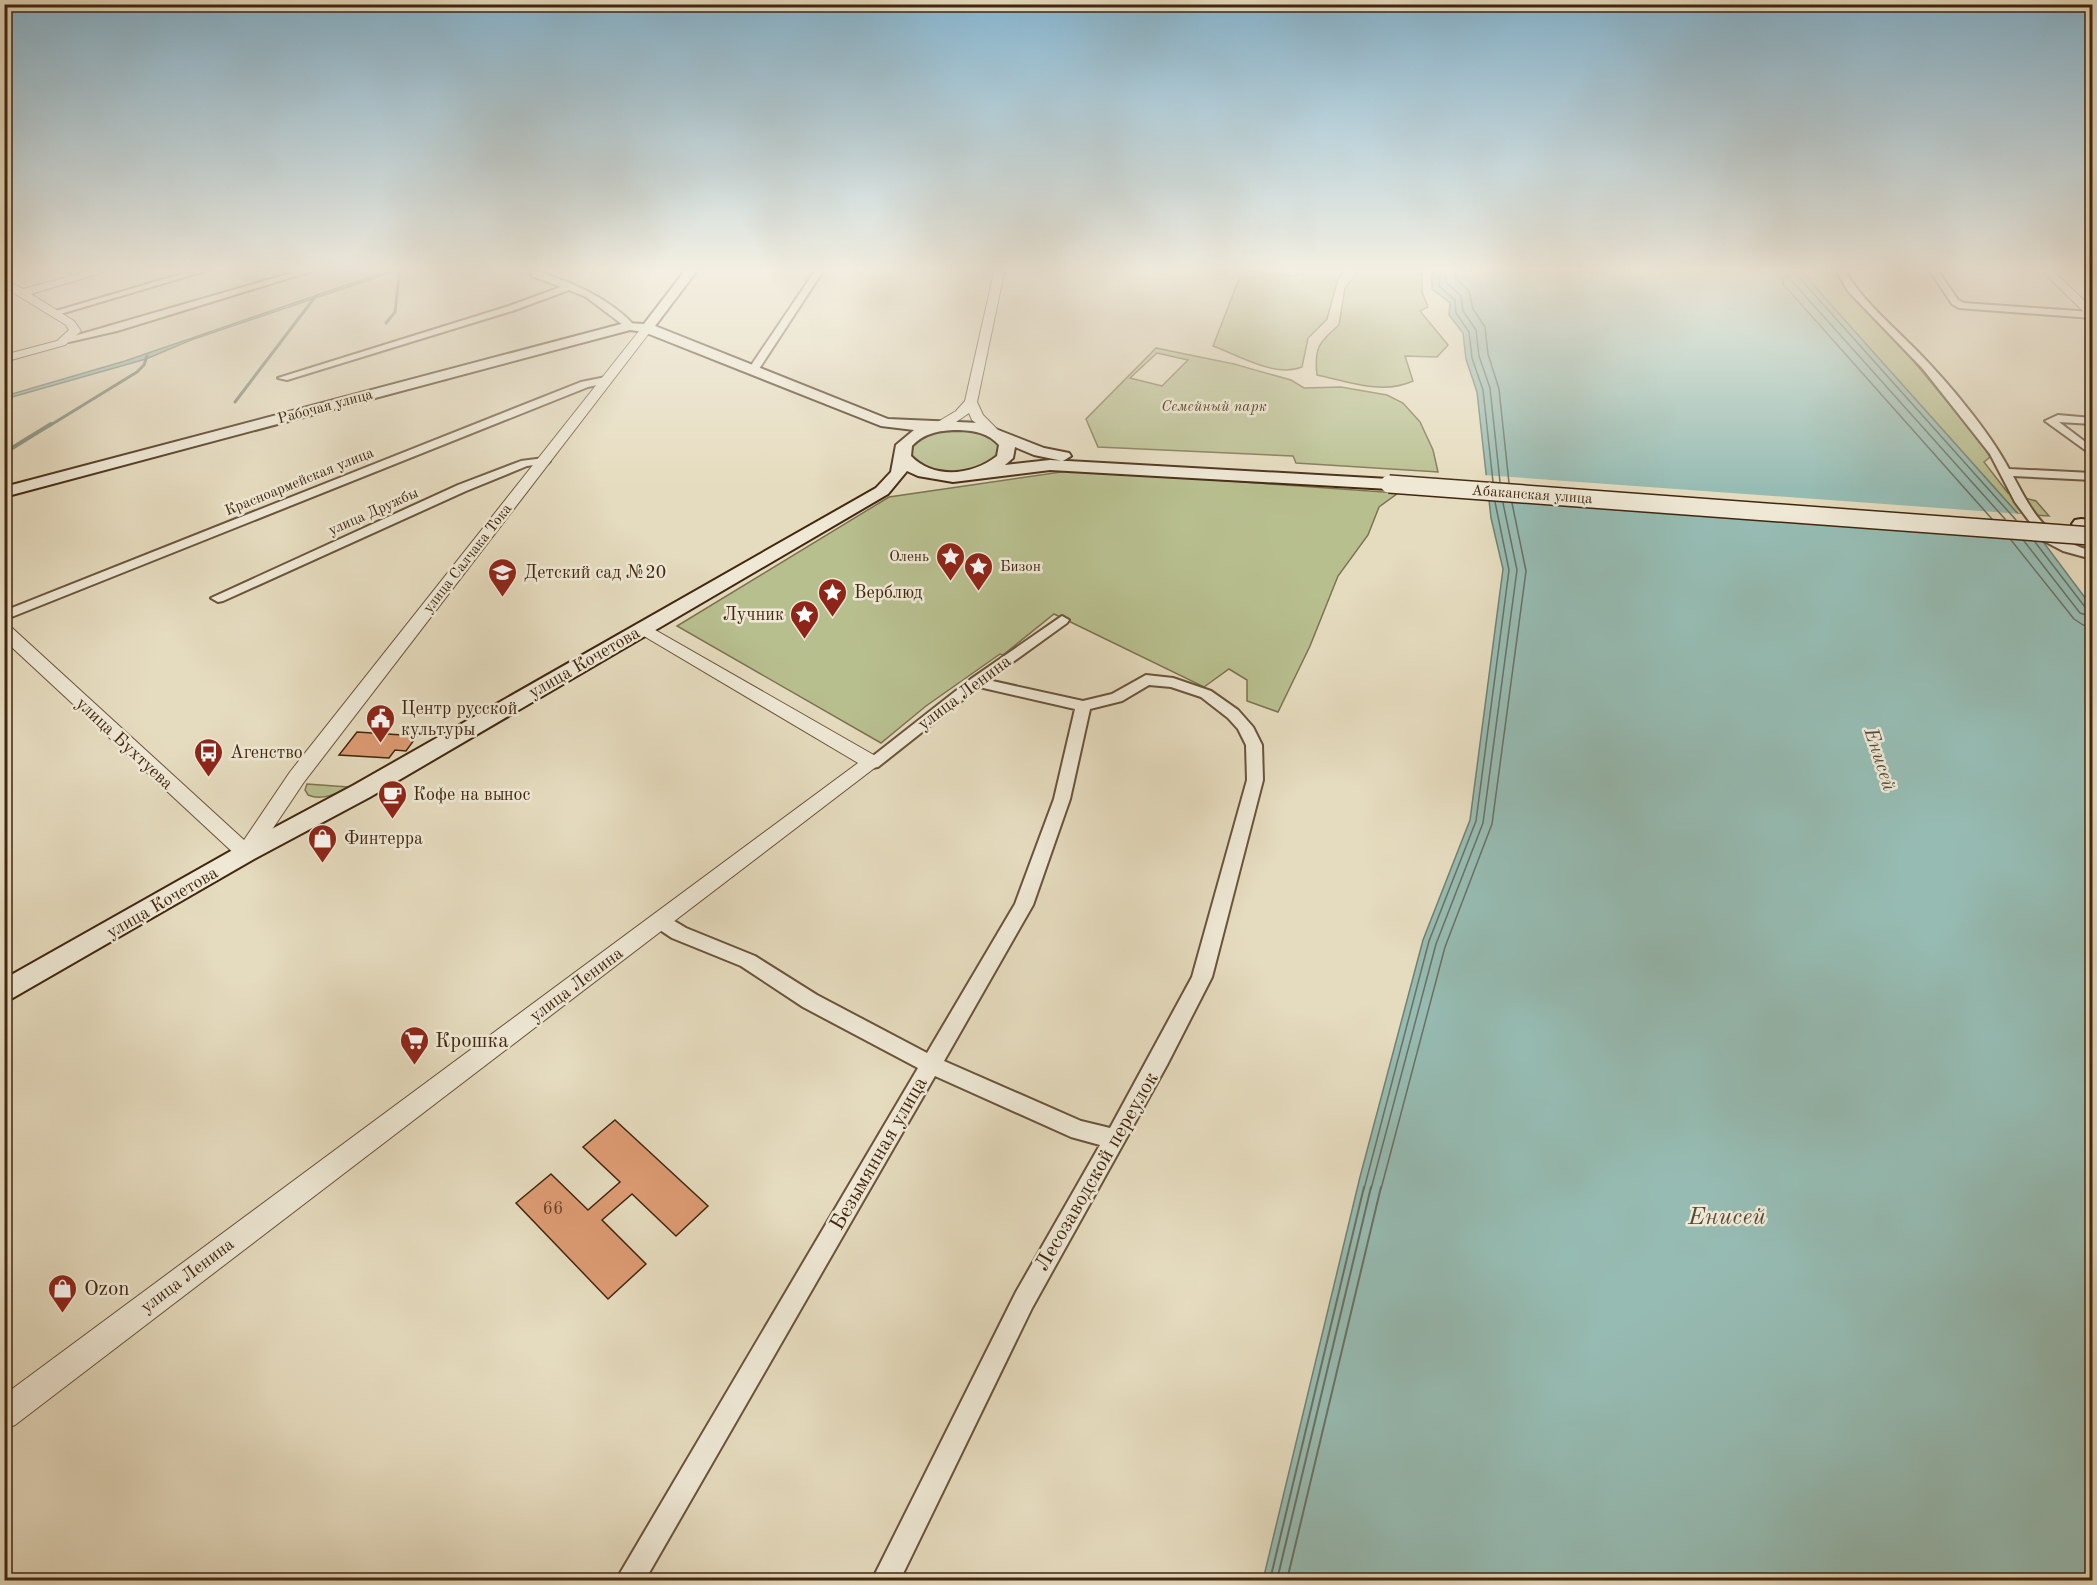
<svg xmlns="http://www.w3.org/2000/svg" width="2097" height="1585" viewBox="0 0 2097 1585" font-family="'Old Standard TT',serif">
  <rect width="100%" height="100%" fill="#e5dbbe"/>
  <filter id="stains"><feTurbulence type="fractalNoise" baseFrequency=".00333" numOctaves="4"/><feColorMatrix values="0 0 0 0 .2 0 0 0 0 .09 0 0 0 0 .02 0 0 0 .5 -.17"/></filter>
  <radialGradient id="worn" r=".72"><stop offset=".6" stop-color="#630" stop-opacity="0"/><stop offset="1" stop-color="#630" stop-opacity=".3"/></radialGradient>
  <path fill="#b8bf8f" stroke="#7d724e" stroke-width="1.5" fill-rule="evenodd" d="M1297,268h49l-8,11 -11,40 -19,19 -6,29c-27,11 -64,-12 -89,-21l29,-75 55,5z
    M1357,268h60l5,4v20l6,15 -8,4 28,34 -11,12 -32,-1 8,25c-30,14 -64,1 -96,-6 -3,-27 2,-33 22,-50l6,-37 10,-12z
    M1798,268h36l12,19 55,59 82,99 7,12 -6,5 24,31 28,8 13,15 -31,-2z
    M1156,348l78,16 57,16 13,8 37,-1 46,8 16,8 17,19 13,28 5,22 -142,-9 -3,-7 -195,-9 -12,-28zM1157,353l31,7 -26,26 -32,-8z
    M958,428l27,5 14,11c2,27 -48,31 -68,26 -7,-2 -14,-8 -21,-12l1,-15 19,-11z
    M1075,470l323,23 -19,14 -11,28 -30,41 -28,70 -32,66 -31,-11v-21l-18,-11 -25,18 -150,-73 -51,41 -3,-1 -74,52 -45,37 -204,-117 212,-129z
    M307,784l42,3c-13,7 -27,14 -41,8l-3,-5z"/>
  <path fill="#96bbb2" stroke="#747f70" stroke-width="1.5" d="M396,268h8l-213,72 -45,19 -141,40v-3l120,-35z
    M1432,268h366l246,275 48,64v973h-829l97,-403 63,-237 47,-120 33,-251 -12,-51 -14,-126 -11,-33 -3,-26 -14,-18 1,-12 -18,-14z"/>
  <path fill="#e5dbbe" d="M1483,475l539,39 21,23 -558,-41z"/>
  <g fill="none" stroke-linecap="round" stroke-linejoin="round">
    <path stroke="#6c7060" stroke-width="1.5" d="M1438,268l1,18 16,14 1,13 13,19 3,26 11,32 10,92
      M1445,268l1,14 15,14 2,15 13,19 3,26 11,32 10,94
      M1455,268v10l14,13 4,18 12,18 3,27 11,35 10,94
      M1778,268l6,17 208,234
      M1787,268l3,11 215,240
      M1794,268l2,6 220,246
      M2011,540l63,79 9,6 9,1
      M2024,541l56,72 12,4
      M2035,542l50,65 7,3
      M1364,1189l65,-248 47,-120 33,-251 -14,-68
      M1371,1189l65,-245 47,-121 34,-253 -14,-67
      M1381,1189l64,-242 47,-123 34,-253 -14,-68"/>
    <path stroke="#6c7060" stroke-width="2" d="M1270,1580l94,-393
      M1277,1580l94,-393
      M1287,1580l94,-393"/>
    <path stroke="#747f70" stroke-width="3" d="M386,323l9,-11 5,-44
      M235,402l80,-105
      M49,426l88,-54 7,-7 3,-9"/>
    <path stroke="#747f70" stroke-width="4" d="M4,453l47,-29"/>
  </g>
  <path fill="#dd9b73" stroke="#42260e" stroke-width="1.5" d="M357,732l60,4 -11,15 -11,-1 -6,8 -50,-3z
    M615,1120l93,86 -32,30 -44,-42 -30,26 44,44 -38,35 -92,-96 35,-29 37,36 32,-28 -37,-35z"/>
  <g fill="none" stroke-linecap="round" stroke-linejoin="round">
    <defs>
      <path id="minor" d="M202,268h13l-158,47 -8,-2z
        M309,268h13l-205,63 -48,11 -5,-3z
        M817,268h8l-68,104h-8l-1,-2z
        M1222,268h8v1l-4,3z
        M1835,268h8c19,33 50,58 76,85 30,31 70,78 90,116l83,4v7l-79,-4c22,41 33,62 79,75v8l-29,-8 -19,-10 -29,-39 -25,-48 -67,-85 -75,-78z
        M1928,268h8l22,32 6,3 128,9v6l-133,-10 -7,-4z
        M535,271c36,11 73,26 100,55l-8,2 -41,-31 -17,-7 -54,20 -228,70 -9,-2 231,-72 52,-19 -29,-11 -1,-2z
        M606,377l4,1v4l-22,5 -584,233v-9l577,-229z
        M2058,415l34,3v6l-33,-2 33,25v8l-47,-34z
        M544,458l6,3 -2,2 -21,3 -61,25 -243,110 -5,1 -7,-4 247,-113 63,-24z
        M1062,616l7,4 -2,3 -79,57 95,21 29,-7 34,-19 27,3 38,13 27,19 15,17 9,18 1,35 -51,197 -45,88 -135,243 -132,272h-28l144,-288 84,-147 -29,-8 -136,-61 -290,504h-29l302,-512 -115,-61 -62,-41 -69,-28 -18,-12 -3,-5 3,-5 6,-2 6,2 20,12 69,28 62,39 110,58 88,-149 39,-105 21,-90 -96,-22 -101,80 -6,1 -8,-5 107,-84zM1149,685l22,2 30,10 27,21 10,11 8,16 1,35 -55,197 -82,151 -29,-7 -137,-60 89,-156 37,-106 20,-90 32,-8z"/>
      <path id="tertiary" d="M101,268h16l-86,26 43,27 7,10 -2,2 -14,12 -61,17v-7l53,-14 12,-11 -3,-5 -62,-38v-8l19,10z
        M995,268h10l-28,134 6,13 16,16 -7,4 -20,-15 -3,-7 -23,16h-10v-6l20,-12 9,-10z
        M2039,268h11l42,40v9l-4,-1z
        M643,326l10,2 -349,454 -51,76 -7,3 -7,-3 -235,-218v-15l6,1 234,214 46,-68z
        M643,623l236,135 2,5 -866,662 -11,4v-34l854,-632 -221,-131 -2,-4 2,-4z"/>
      <path id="secondary" d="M687,268h12l-44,58 233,93 92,4 64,25 25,5 2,3 -8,5 -29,-6 -19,-8 -2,11 -8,7 45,-5 339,19 8,5 -8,5 -339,-19 -97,12 -35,-6 -11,-5 -19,23 -518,303 -116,62 -250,144v-24l234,-132 116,-62 522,-297 15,-16 5,-27 18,-15 -33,-4 -237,-94 -14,-2 -626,167v-10l621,-164 19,1zM960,430c16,1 28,3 39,15l-2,11c-24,19 -63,24 -86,0l1,-10c13,-14 30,-16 48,-16z
        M2081,519l11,1v10l-17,-2 -3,-4 3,-4z"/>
    </defs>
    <use href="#minor" stroke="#6b533a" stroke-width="4"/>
    <use href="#tertiary" stroke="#6b533a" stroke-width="2"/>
    <use href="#secondary" stroke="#42260e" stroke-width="4"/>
    <use href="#minor" fill="#eee8d5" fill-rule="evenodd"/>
    <use href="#tertiary" fill="#eee8d5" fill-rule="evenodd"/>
    <use href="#secondary" fill="#eee8d5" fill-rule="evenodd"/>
    <defs>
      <path id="secondary-bridge" d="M1389,484l702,52"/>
    </defs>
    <use href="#secondary-bridge" stroke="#42260e" stroke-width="20" stroke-linecap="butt"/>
    <use href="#secondary-bridge" stroke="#eee8d5" stroke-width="17"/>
  </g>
  <linearGradient id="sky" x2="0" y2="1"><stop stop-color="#87b7d2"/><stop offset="0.55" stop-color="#f3efe2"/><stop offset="1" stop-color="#f3efe2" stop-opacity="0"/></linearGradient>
  <rect width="2097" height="490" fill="url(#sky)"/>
  <defs>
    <symbol id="sight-pin" viewBox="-11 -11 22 30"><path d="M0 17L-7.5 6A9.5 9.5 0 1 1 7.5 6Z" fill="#8f2418" stroke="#eee8d5"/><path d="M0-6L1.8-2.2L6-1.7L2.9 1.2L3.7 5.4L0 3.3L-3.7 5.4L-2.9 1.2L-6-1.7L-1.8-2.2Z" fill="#fff"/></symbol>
    <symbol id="school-pin" viewBox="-11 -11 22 30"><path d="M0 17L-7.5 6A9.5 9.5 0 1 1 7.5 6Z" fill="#8f2418" stroke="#eee8d5"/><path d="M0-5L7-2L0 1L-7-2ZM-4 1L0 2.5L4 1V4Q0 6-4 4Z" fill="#fff"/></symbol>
    <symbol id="civic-pin" viewBox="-11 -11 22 30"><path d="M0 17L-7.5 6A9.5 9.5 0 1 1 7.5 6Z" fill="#8f2418" stroke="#eee8d5"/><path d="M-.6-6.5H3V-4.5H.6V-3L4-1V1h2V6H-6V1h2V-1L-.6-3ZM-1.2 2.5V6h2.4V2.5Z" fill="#fff"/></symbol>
    <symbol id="bus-pin" viewBox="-11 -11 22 30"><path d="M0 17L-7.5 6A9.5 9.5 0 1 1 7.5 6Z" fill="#8f2418" stroke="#eee8d5"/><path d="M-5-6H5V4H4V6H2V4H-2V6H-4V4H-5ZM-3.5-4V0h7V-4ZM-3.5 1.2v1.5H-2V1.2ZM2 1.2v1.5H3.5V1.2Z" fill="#fff"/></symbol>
    <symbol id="cafe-pin" viewBox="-11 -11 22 30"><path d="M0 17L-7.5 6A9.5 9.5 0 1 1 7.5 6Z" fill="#8f2418" stroke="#eee8d5"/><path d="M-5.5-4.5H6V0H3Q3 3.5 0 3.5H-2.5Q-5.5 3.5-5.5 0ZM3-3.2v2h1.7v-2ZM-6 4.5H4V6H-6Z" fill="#fff"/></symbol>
    <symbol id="shop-pin" viewBox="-11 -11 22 30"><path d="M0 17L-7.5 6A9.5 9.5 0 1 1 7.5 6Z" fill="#8f2418" stroke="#eee8d5"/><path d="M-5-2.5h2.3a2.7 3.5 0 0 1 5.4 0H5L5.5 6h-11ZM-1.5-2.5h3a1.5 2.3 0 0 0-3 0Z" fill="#fff"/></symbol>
    <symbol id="supermarket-pin" viewBox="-11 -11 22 30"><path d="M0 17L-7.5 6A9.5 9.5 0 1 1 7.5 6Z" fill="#8f2418" stroke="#eee8d5"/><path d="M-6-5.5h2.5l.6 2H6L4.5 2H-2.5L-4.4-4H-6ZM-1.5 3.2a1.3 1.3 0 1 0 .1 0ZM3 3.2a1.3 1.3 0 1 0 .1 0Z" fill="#fff"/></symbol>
  </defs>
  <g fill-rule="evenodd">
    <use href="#sight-pin" x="934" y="540" width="33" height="45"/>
    <use href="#sight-pin" x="962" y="550" width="33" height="45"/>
    <use href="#school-pin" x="486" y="556" width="33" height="45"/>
    <use href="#sight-pin" x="816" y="576" width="33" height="45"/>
    <use href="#sight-pin" x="788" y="598" width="33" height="45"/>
    <use href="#civic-pin" x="364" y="702" width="33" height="45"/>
    <use href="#bus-pin" x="192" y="736" width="33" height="45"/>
    <use href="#cafe-pin" x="376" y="778" width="33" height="45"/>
    <use href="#shop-pin" x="306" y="822" width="33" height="45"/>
    <use href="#supermarket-pin" x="398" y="1024" width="33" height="45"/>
    <use href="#shop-pin" x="46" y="1272" width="33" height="45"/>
  </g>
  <g text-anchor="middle" stroke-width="5" stroke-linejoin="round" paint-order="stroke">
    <g font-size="15" fill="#42260e" stroke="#eee8d5">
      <text transform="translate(325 406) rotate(-15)" y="5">Рабочая улица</text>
      <text transform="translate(299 481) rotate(-22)" y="5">Красноармейская улица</text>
      <text transform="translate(1532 494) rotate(4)" y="5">Абаканская улица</text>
      <text transform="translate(373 511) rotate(-24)" y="5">улица Дружбы</text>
      <text transform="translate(467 558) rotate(-52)" y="5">улица Салчака Тока</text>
    </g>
    <g font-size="15" font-style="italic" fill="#604c2e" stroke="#eee8d5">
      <text x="1214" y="411">Семейный парк</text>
    </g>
    <g font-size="15" fill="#42260e" stroke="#eee8d5" text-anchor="end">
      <text x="929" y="561">Олень</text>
      <text x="1000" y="571" text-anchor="start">Бизон</text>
    </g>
    <g font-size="18" fill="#42260e" stroke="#eee8d5" text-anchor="start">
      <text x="524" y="578">Детский сад №20</text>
      <text x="854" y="598">Верблюд</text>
      <text x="784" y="620" text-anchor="end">Лучник</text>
      <text x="401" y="714">Центр русской<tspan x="401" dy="21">культуры</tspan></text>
      <text x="230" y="758">Агенство</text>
      <text x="413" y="800">Кофе на вынос</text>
      <text x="344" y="844">Финтерра</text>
    </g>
    <g font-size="18" fill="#42260e" stroke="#eee8d5">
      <text transform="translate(584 662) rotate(-30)" y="6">улица Кочетова</text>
      <text transform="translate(964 692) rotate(-37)" y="6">улица Ленина</text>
      <text transform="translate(125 743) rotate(43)" y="6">улица Бухтуева</text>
      <text transform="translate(162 902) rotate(-30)" y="6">улица Кочетова</text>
      <text transform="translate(576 984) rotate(-37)" y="6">улица Ленина</text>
      <text transform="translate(187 1275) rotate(-37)" y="6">улица Ленина</text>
    </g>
    <g font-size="18" fill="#694327">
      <text x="553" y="1214">66</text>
    </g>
    <g font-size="20" font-style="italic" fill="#574b37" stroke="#eee8d5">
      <text transform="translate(1881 759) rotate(72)" y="7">Енисей</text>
    </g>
    <g font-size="21" fill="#42260e" stroke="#eee8d5" text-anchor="start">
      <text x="435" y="1047">Крошка</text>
      <text x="84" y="1295">Ozon</text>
    </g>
    <g font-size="21" fill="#42260e" stroke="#eee8d5">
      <text transform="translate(878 1153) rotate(-60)" y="7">Безымянная улица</text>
      <text transform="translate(1096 1171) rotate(-60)" y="7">Лесозаводской переулок</text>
    </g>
    <g font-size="24" font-style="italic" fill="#574b37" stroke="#eee8d5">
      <text x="1727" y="1224">Енисей</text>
    </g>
  </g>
  <rect width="2097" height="1585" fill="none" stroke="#e5dbbe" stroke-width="24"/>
  <rect x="6" y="6" width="2085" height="1573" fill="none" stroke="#42260e" stroke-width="3"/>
  <rect x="12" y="12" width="2073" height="1561" fill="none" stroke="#42260e" stroke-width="1.5"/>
  <rect width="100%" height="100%" filter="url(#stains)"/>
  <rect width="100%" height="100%" fill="url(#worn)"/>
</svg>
